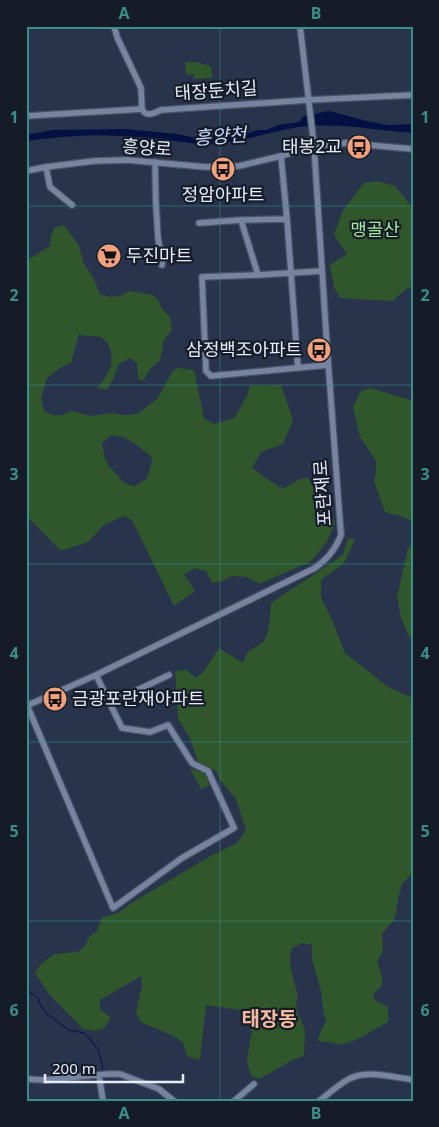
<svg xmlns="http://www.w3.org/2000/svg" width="439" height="1127" viewBox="0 0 439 1127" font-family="'Noto Sans','Noto Sans KR',sans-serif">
  <rect width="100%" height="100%" fill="#28344c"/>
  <path fill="#30562c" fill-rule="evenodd" d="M185,62h10l16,4 1,12 -18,1v-5l-8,1z
    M377,181l18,5 18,22v79h-4l-17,14 -52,-3 -6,-11 -4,-22 17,-11 -13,-19 9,-25 21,-27z
    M64,225l15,21 5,18 9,13 7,17 10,3 10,-1 10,-5 22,4 6,5 4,9 8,8 2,13 -8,10 -4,20 -9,8 -8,13 -5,-3 -1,-15 -7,-5 -12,7 -4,12 -7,13 -10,-2c4,-5 9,-11 12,-17 5,-9 3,-27 -7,-33 -7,-4 -14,0 -23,-4l-8,29 -11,5 -13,10 -6,21 3,12c12,6 16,6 28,0l19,5 21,-3 11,2 14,-1 21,-16 14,-26 5,-4 17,2 10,48 10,6 20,-6 13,-22 3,-10 31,-1 12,35 -10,24 -22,8 -9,16 27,19 5,1 16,-9 8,-1 27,44 -8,20 -17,20 -51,22 -12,-7 -15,-1 -10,5 -10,2 -6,-12 -11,-3 -11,6 11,17 -21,15 -42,-86 -9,-4 -19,9 -16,17 -27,9 -31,-32 -4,-7v-251l24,-15 1,-10 3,-8zM111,435l12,2 12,7 16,12 1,5 -5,17 -10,7 -4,1 -9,-3 -15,-17 -4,-7 -3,-16z
    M370,388l43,13v121c-11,-8 -17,-6 -28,-10l-11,-31 2,-8v-12l-16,-24 -7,-29 7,-16z
    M348,538l7,1 -11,24 -23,17v17l11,23 13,33 43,34 25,11v175l-11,11 -3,10 -4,24 -13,16c1,11 3,19 -5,27l5,16v9l-4,3 -5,6 3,6 12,6v15l-30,17 -17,6 -7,-2 -15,-2 -1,-3 8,-18 -2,-5 -3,-25 -9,-30v-15l-10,-2 -10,5 -2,8 1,14 7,27 -2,6 1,8 8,19 -1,26 -11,4 -34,19 -6,-2 -2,-1 -3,-11 -1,-6 6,-34 -5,-14 -42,-6 -6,55 -13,-4 -4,-13 -9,-7 -27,-11 -6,-3 -5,-10 6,-27 -1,-9 -41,24v9l11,9 -8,11 -8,2 -12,-2 -34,-35 -14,-21 5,-8 14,-11 24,-2 8,-7 2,-7 9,-7 5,-14 16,-4 13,-10 78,-46 28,-14 9,-13 -10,-31 -15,-18 -6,-11 -12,-4 -6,-6 -7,-22 -12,-19 -3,-48 12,-1 9,8 8,-7 15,-23 24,15c6,-17 8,-11 19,-20 8,-7 8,-29 9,-40l72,-48z
    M413,542v97l-4,-2 -8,-20 -4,-20 11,-48z
    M190,768l14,5 6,12 -9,4z"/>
  <path fill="#021042" d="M329,111l38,10 20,4 26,-1v9c-38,-3 -76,-11 -114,-6 -32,5 -62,17 -94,17 -14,0 -28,-3 -42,-5 -15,-1 -30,-3 -45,-3 -31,-2 -61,1 -92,5v-6l27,-5 72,-1 52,5 19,4 10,-1 24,-4h19l8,-3h10l11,-5 21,-3 5,-6z"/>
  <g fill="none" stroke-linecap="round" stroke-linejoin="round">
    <path stroke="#021042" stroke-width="1" d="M26,987l5,6 7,5 3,8 6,8 22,16 15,3 6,6 8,11 4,13 1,10
      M392,1074l7,-1 3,3
      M103,1077l1,13
      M313,1101l14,-9"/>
    <defs>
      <path id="minor" d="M114,26l3,11 24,51 1,21
        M142,109c4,9 12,4 19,1l147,-10 105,-5
        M26,116l116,-7
        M281,156l6,63 11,149
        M155,162c0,26 1,51 3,76 1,12 6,13 4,27
        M46,167l4,20 22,18
        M26,171l20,-4 48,-6 33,-1 79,7 33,-1 42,-10 33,-10 31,-3 68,6
        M241,220l17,55
        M199,223l42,-3 46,-1
        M322,271l-64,4 -56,2 4,94 5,5 117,-11
        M110,703l59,-28
        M27,705l86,203 69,-50 52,-30 -26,-57 -16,-8 -24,-38 -18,7 -28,-4 -26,-53
        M26,706l70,-31 219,-107c13,-10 20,-18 26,-33l-14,-189 -13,-200 -14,-120
        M99,1075l4,26
        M26,1079l18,1 64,-6h12l39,15 15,12
        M234,1101l20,-17
        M319,1101c8,-6 24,-20 32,-23 18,-8 43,-1 62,2"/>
    </defs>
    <use href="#minor" stroke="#485266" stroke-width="8"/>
    <use href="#minor" stroke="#7684a0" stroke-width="5.5"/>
  </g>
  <path fill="none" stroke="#3a8e8a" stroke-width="1" stroke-opacity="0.55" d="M220,26v1075M26,206h387M26,385h387M26,564h387M26,742h387M26,921h387"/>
  <defs>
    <symbol id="bus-disc" viewBox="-11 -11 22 22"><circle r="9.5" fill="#f1a17b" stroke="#161c27"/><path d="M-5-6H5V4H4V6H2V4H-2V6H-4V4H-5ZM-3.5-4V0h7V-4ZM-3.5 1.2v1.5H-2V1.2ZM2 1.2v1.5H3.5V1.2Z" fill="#111"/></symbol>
    <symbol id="supermarket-disc" viewBox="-11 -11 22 22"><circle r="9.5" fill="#f1a17b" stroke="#161c27"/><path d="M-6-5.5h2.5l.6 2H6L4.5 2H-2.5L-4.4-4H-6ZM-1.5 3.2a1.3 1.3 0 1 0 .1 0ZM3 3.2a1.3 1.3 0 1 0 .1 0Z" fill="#111"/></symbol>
  </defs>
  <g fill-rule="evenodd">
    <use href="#bus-disc" x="345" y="133" width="28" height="28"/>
    <use href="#bus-disc" x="209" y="155" width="28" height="28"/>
    <use href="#supermarket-disc" x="95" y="242" width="28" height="28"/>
    <use href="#bus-disc" x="305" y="336" width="28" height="28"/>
    <use href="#bus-disc" x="41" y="685" width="28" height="28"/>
  </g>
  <g text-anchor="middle" stroke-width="4.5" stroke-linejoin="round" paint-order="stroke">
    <g font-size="18" fill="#e5edfc" stroke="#161c27">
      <text transform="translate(216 91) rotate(-4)" y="6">태장둔치길</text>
      <text transform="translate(147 148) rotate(4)" y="6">흥양로</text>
      <text transform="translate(323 493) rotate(-94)" y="6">포란재로</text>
    </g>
    <g font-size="18" fill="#e5edfc" stroke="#161c27" text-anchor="end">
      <text x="342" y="153">태봉2교</text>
      <text x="223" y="201" text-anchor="middle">정암아파트</text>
      <text x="126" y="262" text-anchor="start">두진마트</text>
      <text x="302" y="356">삼정백조아파트</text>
      <text x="72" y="705" text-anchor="start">금광포란재아파트</text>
    </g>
    <g font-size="18" fill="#a2e99b" stroke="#161c27">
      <text x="375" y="236">맹골산</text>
    </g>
    <g font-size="19" font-style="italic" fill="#c6d7f9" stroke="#161c27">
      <text transform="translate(220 136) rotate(-4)" y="7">흥양천</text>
    </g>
    <g font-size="20" font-weight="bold" fill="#f7ba9e" stroke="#161c27">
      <text x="269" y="1026">태장동</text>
    </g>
  </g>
  <rect width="439" height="1127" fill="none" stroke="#161c27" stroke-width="55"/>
  <path d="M45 1074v8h138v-8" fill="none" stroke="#e5edfc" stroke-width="2.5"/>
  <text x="52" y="1074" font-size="15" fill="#e5edfc" stroke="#161c27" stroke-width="4" paint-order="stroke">200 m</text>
  <rect x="28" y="28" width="384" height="1072" fill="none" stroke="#3a8e8a" stroke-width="2"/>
  <g font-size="16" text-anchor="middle" font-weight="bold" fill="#3a8e8a">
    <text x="124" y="19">A</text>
    <text x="316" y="19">B</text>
    <text x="14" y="123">1</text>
    <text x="425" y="123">1</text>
    <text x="14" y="301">2</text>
    <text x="425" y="301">2</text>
    <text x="14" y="480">3</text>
    <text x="425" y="480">3</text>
    <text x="14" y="659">4</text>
    <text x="425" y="659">4</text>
    <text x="14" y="837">5</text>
    <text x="425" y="837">5</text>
    <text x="14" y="1016">6</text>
    <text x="425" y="1016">6</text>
    <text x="124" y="1119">A</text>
    <text x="316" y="1119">B</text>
  </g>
</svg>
